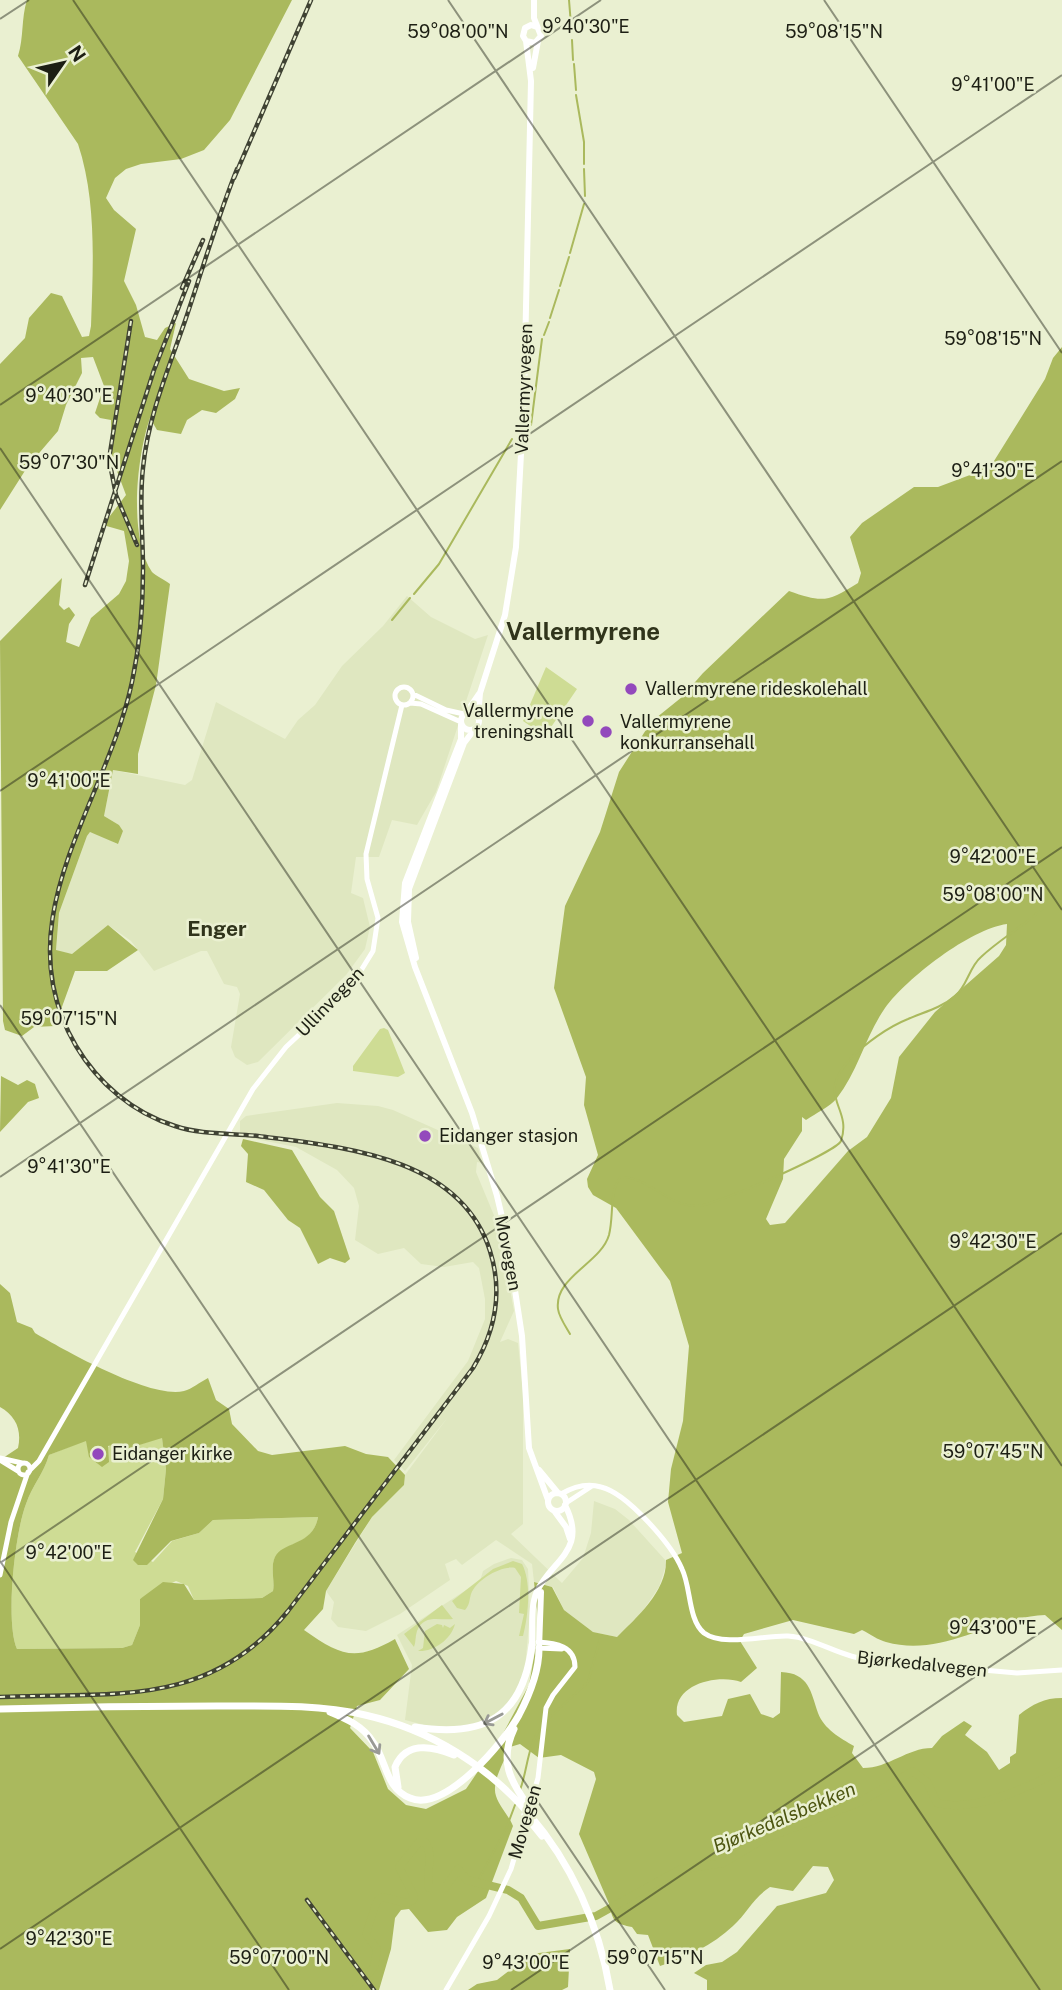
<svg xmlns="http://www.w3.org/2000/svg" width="1062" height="1990" viewBox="0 0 1062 1990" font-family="'Public Sans',sans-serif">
  <rect width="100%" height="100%" fill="#eaf0d1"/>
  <path fill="#dfe7c0" d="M407,596l24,21 44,22 13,-4 -52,157 -19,33 -25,-5 -13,37h-23l-5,36 12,5 7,29 -5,22 -19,26 -88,87 -11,3 -12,-8 -4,-10 9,-53 -3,-7 -13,-3 -17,-33h-6l-47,20 -23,-30 -23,-16 -36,29 -16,-3 3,-38 28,-77 3,-4 11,3 16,9 6,-13 -4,-6 -15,-9 9,-46 72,15 7,-5 24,-78 69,37 13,-19 17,-15 27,-39 41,-40z
    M337,1103l41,3 15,4 85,38 4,15 -5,-1 -1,10 22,53 16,86 -14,31 8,-3 10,4 5,49v132l-12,10 51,49 21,-25 8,-25 3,-32 21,8 14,11 38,42 -8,25 -17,25 -25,25 -24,-5 -29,-22 -11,-23 -19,-5 -2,-18 -36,-24 -34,25 -6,-6 -11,5 5,16 -50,34 -34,17 -28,-4 -7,-8 3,-17 -8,-11 46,-74 32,-32 1,-10 43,-58 -43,54 -11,-11 74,-99 17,-42v-20l-6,-31 -6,-6 -29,5 -23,-3 -17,-16 -26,6 -23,-14 4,-34 -5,-18 -17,-18 -41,-23 -56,-11v-15l6,-5z
    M511,1558l11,2 6,9 2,44 -6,66 -17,28 -32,18 -39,3 -31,-8 7,-55 -15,-30 83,-54 3,-10 11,-7z"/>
  <path fill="#cedc94" d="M546,667l31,22 -32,47 -22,-15z
    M384,1028l4,2 17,43 -7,4 -45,-6v-5l27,-37z
    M162,1437l4,32 -3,30 -28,53 18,10 19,-21 27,-8 14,-13 105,-3c-5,29 -33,24 -43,41 -5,8 0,23 -2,33l-11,7 -68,2 -6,-14 -12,-5 -36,18v26l-8,20 -10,3 -105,1c-12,-27 -2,-117 9,-145 6,-18 18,-31 23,-49l37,-15 20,9 5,-5h7l5,6z
    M513,1561l9,3c10,19 6,53 1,72h-4l5,-22 -5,-1 2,-36 -6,-9c-14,-3 -39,12 -44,26 -2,7 -1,10 -6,16l-8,-2 -5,-7 41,-32z
    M442,1605l11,14c-12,2 -29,-6 -36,12 -2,6 -1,11 -3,16l-10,-13z
    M437,1624l5,1 1,3 1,-3 6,3 5,-4c-4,16 -22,28 -37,27l5,-3 2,-17z"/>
  <path fill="#aab95d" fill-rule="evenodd" d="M27,0h265l-62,120 -26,30 -23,9 -40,5 -15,5 -11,9 -9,20 8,12 22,19 -12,52 12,24 9,32 12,3 8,-12 11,-5 -6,26 19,30 35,12 16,-3 -5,11 -19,14 -14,-3 -15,10 -6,14 -24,-4 -7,-12c-13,37 -22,119 2,154 4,4 13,8 18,12l-14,101 -18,69v20l-25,-4 -9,46 15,9 4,6 -5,13 -28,-12 -3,4 -28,77 -3,37 16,4 36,-29 30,25 -31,21h-32l-20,55 -21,1 -12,9 -17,-6 -2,-9 -3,-380 62,-63 -3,27 5,5 5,-3 6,8 -6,9 -3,18 13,5 12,-29 28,-24 7,-13 3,-20 -5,-30 -21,-6 23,-30 -15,-40v-35l-11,-2 -5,-5 9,-27 -11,-29 -12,1 1,15 -16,32 -8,26 -30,35 -28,44v-146l25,-26 4,-20 22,-25 11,3 20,41 7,-1 2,-10c2,-59 6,-125 -13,-182l-60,-88c6,-19 3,-37 9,-56z
    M1062,347v1283l-17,-15c-54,2 -102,43 -159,27 -8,-2 -16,-8 -24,-12l-8,4 -61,-14 -49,14 -4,7 17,27 -16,14c-23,-8 -68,2 -64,33l7,7 38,-6 6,-17 22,-5 11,20 12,4 7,-5 1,-41c28,1 30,20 37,41 6,16 22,25 36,33l-2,7 11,15c26,0 44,-20 69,-20l10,-12 22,-15 8,5 -7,9 22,17 12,18 11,-7v-6l6,-4 3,-38c14,-11 25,-17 43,-17v292h-355v-10l-13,-7 12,-8 16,-3 15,-10 40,-46 49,-13 8,-13 -6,-13 -15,-1 -20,25 -23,-4c-17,11 -23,26 -37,39 -20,19 -48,32 -73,40l-12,-31 -11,-1 -5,-7c-15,-3 -20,-5 -22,-21l-31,-72 17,-55 -2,-7 -33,-17 -22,3 -19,-14 -10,3c-5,13 -19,35 -14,49 3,10 13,20 17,30l-27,72 -29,19 -10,13 -19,2 -19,-23 -8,1 -6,8 -4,31 -12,41h-379v-530l18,-12c4,-18 -2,-32 -18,-41v-123l10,9 7,29 15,6 3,5c31,18 115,66 149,58 8,-2 16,-9 24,-13l8,22 13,9 3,15 26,27 14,4 73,-9 21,8 22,3 17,18 -1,10 -32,32 -17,26 -29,48 -3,18 -19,21c37,26 51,32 91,9l14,30 -29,31 -23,6 -7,22 23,24 15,37 18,16 20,4 40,-20 34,-50 29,-54 10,-57 -5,-46 18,5 12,23 29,22 24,5c20,-20 50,-46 49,-77l16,-7 -14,-51 3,-33 12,-48 6,-75 -19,-65 -54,-73 -23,-13 -5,-8 -1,-8 11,-24 -14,-50 2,-28 -32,-89 11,-82 35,-74 19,-60 32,-50 31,-25 21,-24 86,-82c34,12 39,11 69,-8l3,-10 -11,-36 12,-14 52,-36h24l32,-12 24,-14 51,-82 8,-21zM1007,924l-1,21 -7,11 -64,56 -36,45 -8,41 -24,39 -19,14 -63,72 -15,2 -4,-6 17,-40 1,-20 18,-28v-14l4,3c10,-7 24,-13 31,-22 21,-27 29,-63 48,-90 22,-30 85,-79 122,-84zM162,1438l4,31 -3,30 -30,61 5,5h9l24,-24 28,-8 14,-13 105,-3c-5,29 -35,24 -43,40 -5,10 0,24 -2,34l-11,7 -68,2 -10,-16 -21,-2 -23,17v26l-8,20 -10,3 -105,1c-12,-27 -2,-117 9,-145 6,-18 18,-31 23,-49l37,-14 3,16 13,10 7,-5 -1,-16 10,-2 5,6z
    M1,1076l17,9 9,-5 8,4 4,14 -11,4 -28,30z
    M243,1139l49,11 28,47 14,14 16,48 -5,4 -15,-5 -12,6 -18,-36 -12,-8 -24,-30 -18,-8 2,-28 -7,-8z
    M570,1949l-2,38 -6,3h-94l9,-6 20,-4 34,-26z"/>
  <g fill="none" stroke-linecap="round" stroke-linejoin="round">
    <path stroke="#aab95d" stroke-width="2" d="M569,0l2,25
      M572,40l1,20
      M574,64l2,26
      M576,95l8,47v22
      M584,169l1,27
      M570,253l14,-49
      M560,286l9,-29
      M550,318l9,-28
      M544,335l5,-13
      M531,425l11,-86
      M414,594l25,-30 73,-125
      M392,620l18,-22
      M570,1334c-4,-7 -11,-17 -12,-25 -4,-32 43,-46 51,-74 5,-20 0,-41 11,-58 28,-1 48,30 78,29 18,-1 138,-54 143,-65 12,-35 -27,-43 10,-83 15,-15 37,-31 57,-39 16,-7 33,-11 47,-23 12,-9 14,-29 26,-39 19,-18 43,-31 62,-49h19
      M547,1720l41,-38 12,-43
      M520,1790c8,-21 7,-46 22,-63
      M476,1884l30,-55 9,-24"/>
    <path stroke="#aab95d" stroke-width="8" d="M354,1990l20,-23 3,-18 -11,-15 11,-33 5,-4 25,6 6,-3 1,-4 -15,-29 20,-25h6c10,14 0,30 4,46h16l13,-19 9,11 41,10 13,8 17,28 58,-10 83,-46 44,-7 39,-23 98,-38 53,-31 14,11 10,21c39,10 91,-16 125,-33"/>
    <path stroke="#fff" stroke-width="5" d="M395 696a9 9 0 1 1 18 0a9 9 0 1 1-18 0Z
      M413,694l33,16 18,4
      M410,703l11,1 40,18
      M0,1458l22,5
      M0,1460l18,11
      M18 1469a6 6 0 1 1 12 0a6 6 0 1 1-12 0Z
      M30,1470l9,-9 214,-372 33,-42 66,-62 21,-34 5,-33 -11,-39 -1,-25 36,-149
      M561,1494c12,-7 27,-11 40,-7 26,6 71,58 81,82 9,18 6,51 22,64 19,14 61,2 84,3 28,2 52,21 81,24l148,13 45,-3
      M566,1503l26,-17
      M0,1575l11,-53 17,-50
      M538,1648l24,1
      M446,1990l43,-74 22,-47 27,-91 8,-70 7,-13 22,-28c0,-21 -19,-24 -37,-25"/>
    <path stroke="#fff" stroke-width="6" d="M534,0v18l7,18 -6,7 -9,-2 -3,-5 2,-8 6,-3 6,2
      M533,68l5,-27
      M461 721a9 9 0 1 1 18 0a9 9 0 1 1-18 0Z
      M466,713l13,-19
      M478,717l2,-24 25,-78 11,-68 8,-149 7,-317 -5,-40
      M461,725v14l-56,144 -3,39 13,45 57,146 25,83 10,42 15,98 7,112 19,52
      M416,958l-8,-36 1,-33 55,-146 10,-13
      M539,1470l19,23
      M548 1502a9 9 0 1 1 18 0a9 9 0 1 1-18 0Z
      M555,1512l11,15 4,12
      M532,1645c1,-18 -2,-38 5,-54 16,-32 51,-41 28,-86
      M539,1649l2,-57"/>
    <path stroke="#fff" stroke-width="7" d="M0,1709c72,-2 145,-3 217,-3 49,0 100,-2 148,9 133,30 223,143 245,275
      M330,1712c17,7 33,14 43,30 14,19 12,46 37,56 35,15 94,-56 109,-83 11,-21 20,-43 20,-66
      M415,1727c70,11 108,-10 117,-82
      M514,1729c-15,32 -4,52 15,78
      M398,1787l-3,-20c11,-26 37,-21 59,-12
      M525,1815l17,21"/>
    <defs>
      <path id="rail" d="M234,178l77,-178
        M182,288l21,-48
        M131,321l-22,138 7,36 21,50
        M85,585l69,-215 35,-89
        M0,1697c113,-5 209,12 288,-86l185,-243c22,-36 30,-76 17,-117 -30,-95 -148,-104 -232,-115 -28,-3 -56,-1 -83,-10 -42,-13 -77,-43 -99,-80 -74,-126 30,-241 56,-364 8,-38 11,-76 11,-114 0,-33 -4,-66 0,-100 5,-51 25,-98 42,-147 17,-50 32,-102 52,-152
        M307,1900l67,90"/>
    </defs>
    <use href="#rail" stroke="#3f4233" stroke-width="4.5"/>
    <use href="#rail" stroke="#eaf0d1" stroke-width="2" stroke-dasharray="5" stroke-linecap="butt"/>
  </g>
  <defs><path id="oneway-shaft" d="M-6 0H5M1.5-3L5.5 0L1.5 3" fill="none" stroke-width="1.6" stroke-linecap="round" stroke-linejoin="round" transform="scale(1.75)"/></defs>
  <g stroke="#999a95">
    <use href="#oneway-shaft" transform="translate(493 1719) rotate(152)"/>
    <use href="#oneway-shaft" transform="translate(374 1745) rotate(59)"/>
  </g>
  <path fill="none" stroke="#1d1f14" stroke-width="2" stroke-opacity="0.45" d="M73,0l989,1466M448,0l614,910M824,0l238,353M0,19l29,-19M0,405l601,-405M0,448l1040,1542M0,791l1062,-716M0,1005l665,985M0,1177l1062,-716M0,1561l289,429M0,1563l1062,-716M0,1949l1062,-716M511,1990l551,-372"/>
  <g fill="#9349bc" stroke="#eaf0d1" stroke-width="2.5">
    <circle cx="631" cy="689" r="7"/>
    <circle cx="588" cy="721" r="7"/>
    <circle cx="606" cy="732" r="7"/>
    <circle cx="425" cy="1136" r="7"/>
    <circle cx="98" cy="1454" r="7"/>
  </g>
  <g text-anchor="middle" stroke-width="5" stroke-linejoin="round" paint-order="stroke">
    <g font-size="18" fill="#1d1f14" stroke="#eaf0d1">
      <text transform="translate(524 389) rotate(-88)" y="6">Vallermyrvegen</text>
      <text transform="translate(330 1002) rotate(-46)" y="6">Ullinvegen</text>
      <text transform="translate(508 1253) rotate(79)" y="6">Movegen</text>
      <text transform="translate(922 1664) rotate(6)" y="6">Bjørkedalvegen</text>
      <text transform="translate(525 1822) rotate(-74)" y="6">Movegen</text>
    </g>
    <g font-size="18" fill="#1d1f14" stroke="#eaf0d1" text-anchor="start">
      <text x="645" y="695">Vallermyrene rideskolehall</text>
      <text x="574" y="717" text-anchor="end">Vallermyrene<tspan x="574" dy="21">treningshall</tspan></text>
      <text x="620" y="728">Vallermyrene<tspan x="620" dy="21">konkurransehall</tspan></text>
      <text x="439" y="1142">Eidanger stasjon</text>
      <text x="112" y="1460">Eidanger kirke</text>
    </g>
    <g font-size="19" font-style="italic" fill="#4c5510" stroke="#eaf0d1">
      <text transform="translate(784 1817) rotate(-23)" y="7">Bjørkedalsbekken</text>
    </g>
    <g font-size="21" font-weight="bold" fill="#30341b" stroke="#eaf0d1">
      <text x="217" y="936">Enger</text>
    </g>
    <g font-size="24" font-weight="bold" fill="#30341b" stroke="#eaf0d1">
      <text x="583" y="640">Vallermyrene</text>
    </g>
  </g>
  <g font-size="18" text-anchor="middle" fill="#1d1f14" stroke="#eaf0d1" stroke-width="5" stroke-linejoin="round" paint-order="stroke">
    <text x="586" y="33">9°40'30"E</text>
    <text x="834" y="38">59°08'15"N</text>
    <text x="458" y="38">59°08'00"N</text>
    <text x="993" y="91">9°41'00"E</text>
    <text x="993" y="345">59°08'15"N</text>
    <text x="69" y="402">9°40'30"E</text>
    <text x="69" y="469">59°07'30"N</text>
    <text x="993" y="477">9°41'30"E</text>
    <text x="69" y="787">9°41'00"E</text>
    <text x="993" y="863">9°42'00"E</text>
    <text x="993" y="901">59°08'00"N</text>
    <text x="69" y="1025">59°07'15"N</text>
    <text x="69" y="1173">9°41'30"E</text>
    <text x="993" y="1248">9°42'30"E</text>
    <text x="993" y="1458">59°07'45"N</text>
    <text x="69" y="1559">9°42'00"E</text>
    <text x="993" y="1634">9°43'00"E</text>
    <text x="69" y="1945">9°42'30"E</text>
    <text x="279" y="1964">59°07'00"N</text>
    <text x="655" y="1964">59°07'15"N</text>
    <text x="526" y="1969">9°43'00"E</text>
  </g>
  <g transform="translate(63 63) rotate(56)" stroke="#eaf0d1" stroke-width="5" paint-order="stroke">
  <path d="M0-5L12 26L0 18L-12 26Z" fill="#1d1f14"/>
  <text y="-10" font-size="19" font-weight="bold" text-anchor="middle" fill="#1d1f14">N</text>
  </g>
</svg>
